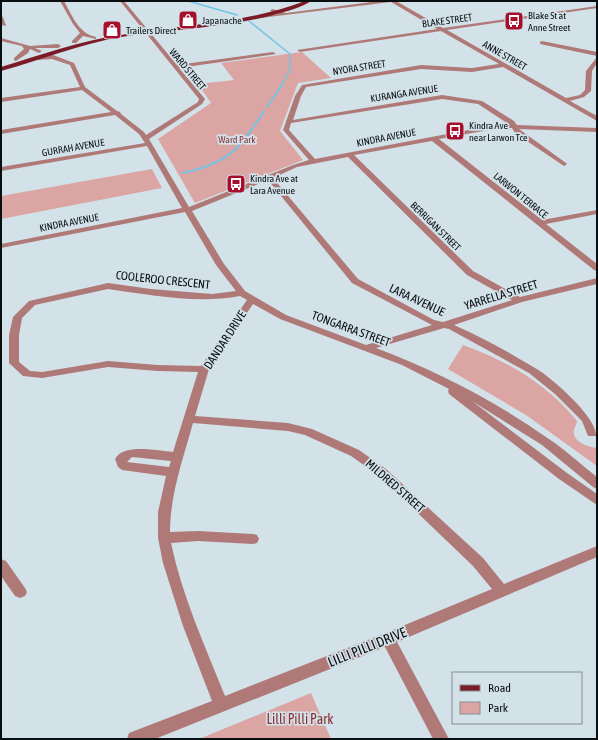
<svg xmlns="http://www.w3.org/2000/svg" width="598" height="740" viewBox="0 0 598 740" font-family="'Asap Condensed',sans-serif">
  <rect width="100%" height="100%" fill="#d3e2e9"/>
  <path fill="#dba5a3" d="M302,52l29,26 -33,5 -18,48 23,29 -108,43 -37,-64 53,-36 -13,-19 36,-4 -13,-17z
    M152,169l10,19 -161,31v-23z
    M463,345c43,15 85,40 114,76 0,3 -2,5 -3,9 -2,12 14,17 23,18v18l-71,-51 -78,-46z
    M311,693l20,46h-132z"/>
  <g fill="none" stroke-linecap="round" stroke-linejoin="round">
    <path stroke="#73c3e5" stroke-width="1.5" d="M188,1l49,14
      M249,21l41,33v16l-8,14"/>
    <path stroke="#73c3e5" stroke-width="2" d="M267,107l16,-24
      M183,173c46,-10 56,-24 81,-62"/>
    <path fill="#af7977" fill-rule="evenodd" d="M60,1h4c8,14 14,32 32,36v2l-13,-3 -7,7h-4v-2l8,-8 -7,-9z
      M120,1h4l53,64 96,-13 3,2 -97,14 26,31 -3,5 -53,35 40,68 104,-42 16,-5 -26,-30 12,-34 7,-11 119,-20 51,3 27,-4 -58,-33 -141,21 -3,-2 140,-21 -46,-27 -139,17 -2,-2 30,-3 -10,-3 2,-2 14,4 93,-12h17l47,27 154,-22v2l-150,22 119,68 14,-3 5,-5 1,-19 11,-14v6l-5,8 -1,20 -7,6 -14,4 27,15v5l-94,-54 -31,5 -51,-3 -115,18 -5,9 -8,24 149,-25 40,6 32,20 3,4 80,3v4l-78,-3 47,34 1,1 -3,2 -49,-33 -3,-5h-12l-61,11 103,81 55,-10v4l-51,10 51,40v7l-3,-1 -162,-129 -78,14 119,116 47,26 77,-19v6l-75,18 -68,23c28,12 56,28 81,43 15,8 63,50 61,68h-8l-6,-15 -27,-27 -26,-21 -80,-44 -5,-1 -68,20c61,23 119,53 173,91 17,11 32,26 48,38v12l-4,-2 -51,-42 -70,-44 95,72 30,21v11l-38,-26 -110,-85 -1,-3 1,-2 -47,-24 -122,-46 -27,-15 -44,65 -14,47 93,7 24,6 47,21 27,19 97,89 21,26 93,-38v11l-200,85 52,97h-16l-48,-92 -230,92h-28l2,-6 83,-32 -29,-75 -20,-63 -5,-25v-26l8,-36 -44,-6 -4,-3 -3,-8c9,-16 43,-8 58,-7l25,-80 -40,-1 -50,-4 -66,11 -19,-2 -14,-13v-28l4,-18 16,-16 79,-18 43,6 61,5 24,-3 -20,-26 -31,-53 -184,36v-4l181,-36 -35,-62 -146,25v-4l144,-24 -6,-9 -24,-19 -114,19v-4l110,-18 -29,-22 -81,12v-4l79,-11 -10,-22 -18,-6 -16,1 -2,-1v-2l19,-2 21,8 11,24 32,24 3,1 1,2 23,18 2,3 52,-33 1,-3zM442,99l36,5 32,21 -10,-1 -185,35 -26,-29 2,-7zM348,157l119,118 45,25 -69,22 -9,-2 -76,-41 -85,-101 24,-11zM268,180l84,103 80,42 -66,20 -80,-30 -41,-24 -21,-27 -32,-53zM108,289c43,6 89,15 132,7l7,4 -46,66 -43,-1 -50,-4 -66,11 -12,-1 -11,-9v-27l3,-17 13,-13zM193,423l95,8 17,4 46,21 27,19 95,91 19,23 -109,45 -158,62c-20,-50 -43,-100 -54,-153l27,-2 55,3 4,-1 2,-4 -2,-4 -4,-1 -55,-3 -28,1c0,-37 13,-73 23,-109zM132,457l39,4 -2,6 -42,-5z
      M1,16l2,1 3,9 -4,-1z
      M542,41l55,11v4l-57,-12v-2z
      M1,559l5,2 19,27 2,4 -2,4 -5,2 -5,-2 -14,-20z"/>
    <path fill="#af7977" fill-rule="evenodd" d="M1,38l29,8 28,-2 3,2 -3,2h-23l7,3 -3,2 -9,-4 -2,4 -12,8 -2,-1v-2l10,-9 -2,-3 -21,-5z"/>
    <path fill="#7a1b25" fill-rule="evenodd" d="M305,1h6c-9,6 -23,10 -34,13 -51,14 -104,15 -156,23 -41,7 -80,23 -120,34v-4c39,-12 79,-26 120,-32 63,-11 123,-11 184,-34z"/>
  </g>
  <defs>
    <symbol id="shop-square" viewBox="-11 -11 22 22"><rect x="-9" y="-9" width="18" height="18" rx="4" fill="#a70e2b" stroke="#d3e2e9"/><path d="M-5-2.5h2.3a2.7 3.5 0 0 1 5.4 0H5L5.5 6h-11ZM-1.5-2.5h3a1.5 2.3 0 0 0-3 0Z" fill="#fff"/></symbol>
    <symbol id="bus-square" viewBox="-11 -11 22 22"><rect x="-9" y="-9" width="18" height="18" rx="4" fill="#a70e2b" stroke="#d3e2e9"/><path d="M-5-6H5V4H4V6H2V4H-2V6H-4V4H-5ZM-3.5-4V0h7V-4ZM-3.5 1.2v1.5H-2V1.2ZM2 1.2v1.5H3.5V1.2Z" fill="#fff"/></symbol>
  </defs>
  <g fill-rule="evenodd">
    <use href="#shop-square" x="177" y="9" width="22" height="22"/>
    <use href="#bus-square" x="503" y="10" width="22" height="22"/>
    <use href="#shop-square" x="101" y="19" width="22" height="22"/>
    <use href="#bus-square" x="444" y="120" width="22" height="22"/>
    <use href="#bus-square" x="225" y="173" width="22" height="22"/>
  </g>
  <g text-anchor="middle" stroke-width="3.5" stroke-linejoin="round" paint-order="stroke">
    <g font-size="10" fill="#090e11" stroke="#d3e2e9" text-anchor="start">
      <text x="528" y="19">Blake St at<tspan x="528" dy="12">Anne Street</tspan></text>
      <text x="202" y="24">Japanache</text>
      <text x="126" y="34">Trailers Direct</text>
      <text x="469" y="129">Kindra Ave<tspan x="469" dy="12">near Larwon Tce</tspan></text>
      <text x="250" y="182">Kindra Ave at<tspan x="250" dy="12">Lara Avenue</tspan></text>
    </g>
    <g font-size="10" fill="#090e11" stroke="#d3e2e9">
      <text transform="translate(447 20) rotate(-8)" y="4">BLAKE STREET</text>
      <text transform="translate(505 55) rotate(30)" y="4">ANNE STREET</text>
      <text transform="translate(359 67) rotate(-9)" y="4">NYORA STREET</text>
      <text transform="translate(188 69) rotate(50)" y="4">WARD STREET</text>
      <text transform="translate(404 93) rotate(-9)" y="4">KURANGA AVENUE</text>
      <text transform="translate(386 137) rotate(-11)" y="4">KINDRA AVENUE</text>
      <text transform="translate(73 147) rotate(-10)" y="4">GURRAH AVENUE</text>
      <text transform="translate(521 195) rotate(39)" y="4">LARWON TERRACE</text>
      <text transform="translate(69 222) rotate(-11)" y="4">KINDRA AVENUE</text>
      <text transform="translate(436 226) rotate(44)" y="4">BERRIGAN STREET</text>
    </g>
    <g font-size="10" fill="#8a3035" stroke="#d3e2e9">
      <text x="237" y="143">Ward Park</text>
    </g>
    <g font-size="12" fill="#090e11" stroke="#d3e2e9">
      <text transform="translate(163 280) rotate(6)" y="4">COOLEROO CRESCENT</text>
      <text transform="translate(501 295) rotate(-17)" y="4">YARRELLA STREET</text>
      <text transform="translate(417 300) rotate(25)" y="4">LARA AVENUE</text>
      <text transform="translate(351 329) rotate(20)" y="4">TONGARRA STREET</text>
      <text transform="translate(225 340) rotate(-57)" y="4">DANDAR DRIVE</text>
      <text transform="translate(395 486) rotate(41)" y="4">MILDRED STREET</text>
    </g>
    <g font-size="14" fill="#090e11" stroke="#d3e2e9">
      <text transform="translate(367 647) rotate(-22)" y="5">LILLI PILLI DRIVE</text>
    </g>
    <g font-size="14" fill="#8a3035" stroke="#d3e2e9">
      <text x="300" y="724">Lilli Pilli Park</text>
    </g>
  </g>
  <rect width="598" height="740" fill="none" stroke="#090e11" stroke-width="4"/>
  <rect x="452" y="672" width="130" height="52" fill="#d3e2e9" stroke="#828d93"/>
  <rect x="460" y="685" width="20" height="6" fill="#7a1b25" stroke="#828d93"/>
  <text x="488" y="692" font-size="12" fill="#090e11">Road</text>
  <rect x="460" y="702" width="20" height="12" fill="#dba5a3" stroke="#828d93"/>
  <text x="488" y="712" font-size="12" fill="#090e11">Park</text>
</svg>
